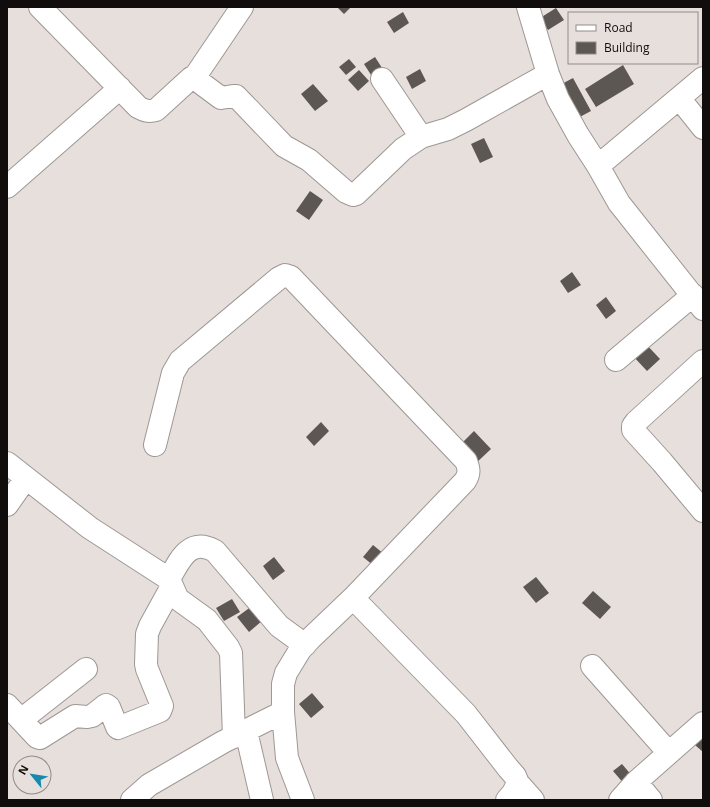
<svg xmlns="http://www.w3.org/2000/svg" width="710" height="807" viewBox="0 0 710 807" font-family="'Open Sans',sans-serif">
  <rect width="100%" height="100%" fill="#e7dfdc"/>
  <path fill="#5d5754" d="M337,7h14l-7,7z
    M556,8l8,12 -16,10 -8,-12z
    M403,12l6,11 -15,10 -7,-11z
    M375,57l9,14 -11,7 -9,-14z
    M349,59l7,8 -10,8 -7,-8z
    M623,65l11,19 -38,23 -11,-18z
    M420,69l6,12 -14,8 -6,-12z
    M359,70l10,11 -11,10 -10,-11z
    M573,78l18,33 -15,8 -18,-33z
    M313,84l15,17 -13,10 -14,-17z
    M484,138l9,19 -13,6 -9,-19z
    M310,191l13,9 -14,20 -13,-9z
    M572,272l9,13 -13,8 -8,-12z
    M606,297l10,14 -10,8 -10,-14z
    M645,343l15,16 -13,12 -15,-16z
    M321,422l8,9 -15,15 -8,-9z
    M474,431l17,18 -17,16 -17,-17z
    M373,545l11,9 -10,12 -11,-9z
    M274,557l11,14 -12,9 -10,-14z
    M536,577l13,16 -13,10 -13,-16z
    M593,591l18,16 -11,12 -18,-16z
    M232,599l8,13 -16,9 -8,-13z
    M252,606l11,14 -14,12 -12,-15z
    M312,693l12,14 -13,11 -12,-14z
    M703,737v15l-8,-7z
    M622,764l11,13 -8,8 -12,-14z"/>
  <g fill="none" stroke-linecap="round" stroke-linejoin="round">
    <defs>
      <path id="minor" d="M40,7l98,100c7,4 11,5 18,3l35,-32h3l27,20 12,-2h3l48,50 25,14 37,32 7,3 3,-1 47,-45 18,-12 27,-8 18,-9 82,-46
        M528,7l20,67 10,25 20,36 20,31 21,37 84,106
        M194,78l48,-71
        M382,79l39,58
        M679,98l24,30
        M598,166l105,-88
        M7,187l113,-99
        M616,360l77,-65
        M703,361l-67,61 -3,4v4l29,32 41,49
        M155,445l18,-72 7,-12 99,-83 6,-3 6,2 175,184c3,8 4,12 -1,20l-112,117 -42,40 -11,12 -14,23 -3,11v28l4,46 16,42
        M7,463l83,65 79,51c11,-19 20,-42 46,-28l64,75 26,19
        M7,505l19,-27
        M169,579l7,16 2,4 29,21 21,27 3,6 3,84
        M353,598l113,116 42,54 7,8 3,7 -5,10 -6,7
        M592,666l77,87
        M7,705l30,32 3,1 35,-22 12,1 5,-1 14,-11 3,2 8,20 1,1 42,-17 2,-5 -15,-37 -1,-5 1,-30 3,-8 22,-40
        M21,720l65,-51
        M246,731l16,69
        M636,782l15,18
        M518,783l15,17
        M132,800l17,-15 74,-43 60,-30
        M620,800l16,-18 67,-59"/>
    </defs>
    <use href="#minor" stroke="#9e9794" stroke-width="24"/>
    <use href="#minor" stroke="#fff" stroke-width="22"/>
  </g>
  <rect width="710" height="807" fill="none" stroke="#100d0c" stroke-width="16"/>
  <rect x="568" y="12" width="130" height="52" fill="#e7dfdc" stroke="#918b89"/>
  <rect x="576" y="25" width="20" height="6" fill="#ffffff" stroke="#918b89"/>
  <text x="604" y="32" font-size="12" fill="#100d0c">Road</text>
  <rect x="576" y="42" width="20" height="12" fill="#5d5754" stroke="#918b89"/>
  <text x="604" y="52" font-size="12" fill="#100d0c">Building</text>
  <g transform="translate(32 775) rotate(300)"><circle r="19" fill="#e7dfdc" stroke="#918b89"/>
  <path d="M0-3L7 15L0 10L-7 15Z" fill="#1888ae"/>
  <text y="-6" font-size="11" font-weight="bold" text-anchor="middle" fill="#100d0c">N</text>
  </g>
</svg>
